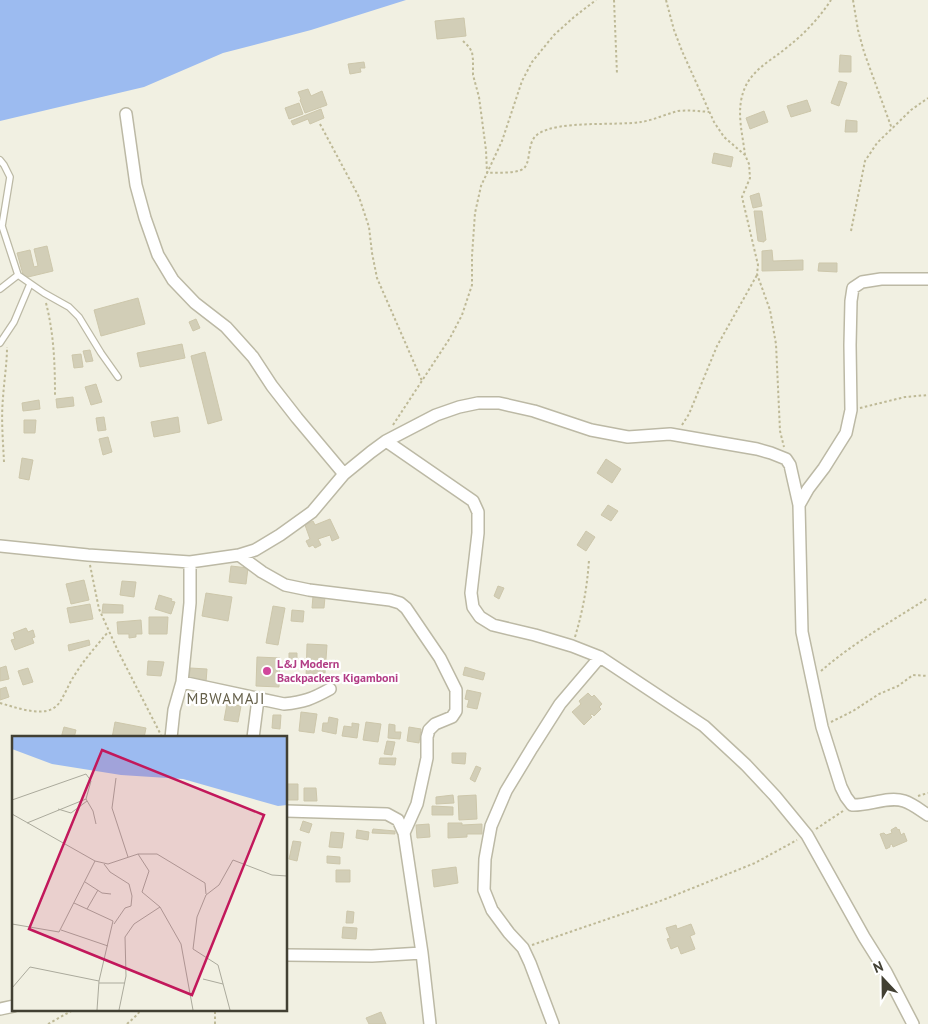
<svg xmlns="http://www.w3.org/2000/svg" width="928" height="1024" viewBox="0 0 928 1024" font-family="'PT Sans',sans-serif">
  <rect width="100%" height="100%" fill="#f1f0e2"/>
  <path fill="#9cbbf0" d="M0,0h406l-95,30 -88,23 -79,34 -144,34z"/>
  <path fill="#d2ceb7" stroke="#cdc7ab" d="M464,18l2,18 -29,3 -2,-18z
    M840,55l11,1v16h-12z
    M364,62l1,6h-5l1,4 -11,2 -2,-10z
    M839,81l8,2 -8,23 -8,-3z
    M308,89l3,7 11,-5 5,14 -22,8 -5,-13 1,-1 -3,-7z
    M807,100l4,11 -20,6 -4,-11z
    M299,103l4,11 -14,5 -4,-11z
    M321,109l3,9 -14,6 -2,-5 -15,6 -2,-4z
    M764,111l4,11 -18,7 -4,-11z
    M846,120l11,1v11h-12z
    M714,153l19,4 -2,10 -19,-4z
    M759,193l3,13 -9,2 -3,-12z
    M754,211h8l4,29 -2,1v1l-6,-1z
    M47,246l6,25 -29,7 -7,-25 13,-3 4,17 4,-1 -4,-17z
    M772,250l1,11 30,-1v10l-41,1v-20z
    M819,263h18v9l-19,-1z
    M138,298l7,26 -44,12 -7,-26z
    M196,319l4,9 -7,3 -4,-9z
    M182,344l3,14 -45,9 -3,-14z
    M90,350l3,11 -7,1 -3,-11z
    M205,352l17,68 -14,4 -17,-68z
    M81,354l2,13 -9,1 -2,-13z
    M96,384l6,18 -11,3 -6,-18z
    M73,397l1,9 -17,2 -1,-9z
    M39,400l1,9 -17,2 -1,-8z
    M104,417l2,13 -8,1 -2,-13z
    M178,417l2,15 -26,5 -3,-15z
    M24,420h12l-1,13h-11z
    M108,437l4,15 -9,3 -4,-16z
    M22,458l11,2 -4,20 -10,-2z
    M606,459l15,10 -9,14 -15,-10z
    M608,505l10,6 -7,10 -10,-6z
    M330,519l9,19 -7,3 -2,-6 -12,4 3,6 -6,3 -2,-3 -4,2 -3,-6 4,-2 -5,-14 8,-4 2,4z
    M586,531l9,6 -9,14 -9,-6z
    M231,566l17,2 -2,16 -17,-2z
    M84,580l5,20 -18,4 -5,-20z
    M122,581l14,1 -2,15 -14,-2z
    M498,586l6,2 -5,11 -5,-3z
    M206,593l26,4 -4,24 -26,-5z
    M159,595l13,4 -1,2 4,1 -4,12 -16,-5z
    M313,596l12,1 -1,11h-12z
    M90,604l3,15 -23,4 -3,-15z
    M103,604l20,1v8h-21z
    M273,606l12,2 -7,37 -12,-2z
    M292,610l12,1 -1,11 -12,-1z
    M149,617h19l-1,17h-18z
    M141,620l1,14h-6v3l-7,1v-4h-11l-1,-12z
    M26,628l2,4 5,-2 2,7 -3,1 2,5 -19,7 -4,-10 4,-1 -2,-6z
    M89,640l1,5 -21,6 -1,-6z
    M307,644l20,1 -2,28 -6,-1v7h-13z
    M289,653h8v10h-8z
    M257,657l23,1 -1,29 -23,-1z
    M148,661l16,1 -3,14 -14,-1z
    M6,666l3,13 -9,2v-13z
    M465,667l20,6 -2,7 -20,-5z
    M28,668l5,14 -10,3 -5,-14z
    M190,668l17,1 -1,13 -17,-1z
    M6,687l3,10 -9,3v-11z
    M467,690l14,3 -4,16 -10,-2 2,-7 -4,-1z
    M588,693l4,4 2,-2 8,9 -3,3 2,2 -7,7 -2,-2 -2,1 2,2 -8,8 -12,-13 9,-8 -2,-3z
    M227,704l14,2 -3,16 -14,-2z
    M301,712l16,2 -3,19 -15,-2z
    M273,715h8l-1,14 -8,-1z
    M329,717l9,2 -2,15 -14,-3 1,-8h5z
    M115,722l31,6 -2,10h-32z
    M366,722l15,2 -3,18 -15,-2z
    M352,723l7,1 -2,14 -15,-2 2,-10 8,1z
    M389,724l6,1v7h6l-1,7 -12,-1z
    M64,727l12,3 -2,8h-13z
    M409,727l12,2 -2,14 -12,-2z
    M387,741l8,1 -3,13 -8,-1z
    M452,753h14l-1,11 -13,-1z
    M380,758h16l-1,7 -16,-1z
    M476,766l5,2 -6,14 -5,-3z
    M286,784h12v16h-12z
    M304,788h12l1,13h-13z
    M453,795l1,8 -18,1v-7z
    M476,795l1,24 -18,1 -1,-24z
    M432,806l21,1v8h-21z
    M303,821l9,3 -3,9 -9,-3z
    M448,823h14v2l20,-1v10h-15v3l-19,1z
    M429,824l1,13 -13,1 -1,-13z
    M896,827l2,3 1,-1 2,6 3,-2 3,8 -14,6 -1,-3 -2,1v2l-4,2 -6,-15 4,-1 2,2 6,-2 -1,-3z
    M373,829l22,2v3l-23,-1z
    M357,830l12,2 -1,8 -12,-2z
    M331,832l13,1 -2,15 -13,-1z
    M293,841l8,1 -4,19 -8,-2z
    M327,856l13,1v7l-13,-1z
    M456,867l2,16 -24,4 -2,-17z
    M336,870h14v12h-14z
    M347,911l7,1 -1,11h-7z
    M691,924l4,10 -5,2 5,13 -14,5 -3,-8 -7,3 -4,-10 3,-1 -4,-10 10,-3 1,4z
    M343,927l14,1 -1,11 -14,-1z
    M381,1012l5,12h-17l-3,-6z"/>
  <g fill="none" stroke-linecap="round" stroke-linejoin="round">
    <defs>
      <path id="service" d="M0,160l4,5 6,12 -8,49 16,49 26,18 25,14 10,10 22,36 17,24
        M0,289l18,-14
        M0,343l14,-21 16,-38"/>
      <path id="minor" d="M126,114l10,71 9,33 13,37 15,25 22,23 31,24 27,30 19,29 25,32 47,56
        M928,279h-47l-19,3 -9,6 -2,13 -1,44 1,65 -5,23 -22,35 -16,21 -9,16 3,127 20,95 19,60 5,10 6,8c16,1 36,-9 52,-4 9,3 16,9 24,14
        M386,441l87,60 5,11v21l-7,60 2,14 7,10 13,8 42,10 37,11 28,11 104,69 42,39 29,31 32,39 57,102 22,35 27,52
        M0,546l88,9 102,7 49,-7 16,-5 25,-15 32,-23 32,-38 27,-22 15,-11 50,-26 23,-8 19,-4h21l35,8 57,19 37,7 42,-3 87,15 14,4 15,6 4,6 9,40
        M239,555l23,17 23,13 24,5 81,10 10,3 6,5 34,50 16,32v21l-4,6 -17,7 -6,6 -2,7v21l-10,46 -13,29
        M182,682l102,22c20,-2 28,-5 46,-15
        M171,738l3,-28 8,-28 8,-79v-41
        M253,738l5,-39
        M286,811l101,3 11,6 6,13 18,120 8,71
        M286,955l86,1 50,-3
        M0,1009l14,-3
        M553,1024l-23,-61 -7,-15 -14,-15 -17,-23 -8,-20 1,-31 6,-33 15,-35 26,-43 28,-44 40,-47"/>
    </defs>
    <use href="#service" stroke="#bcb9a5" stroke-width="8"/>
    <use href="#minor" stroke="#bcb9a5" stroke-width="14"/>
    <path stroke="#beb996" stroke-width="2" stroke-dasharray="2.5 2.5" stroke-linecap="butt" d="M614,0l3,74
      M666,0l8,30 8,21 32,71 10,15 21,18 4,9 1,14 -8,19 16,68 -1,9 13,36 6,34 4,87 4,16
      M853,0l5,30 6,22 28,77
      M463,41l6,6 3,5 1,8v15l6,22 7,53 1,23c11,-1 24,1 34,-3 12,-5 4,-27 17,-36 20,-14 78,-8 103,-12 13,-2 25,-8 37,-11 11,-1 21,0 31,1
      M320,124l39,73 10,30 3,26 5,25 45,103
      M745,155c-2,-18 -7,-36 -4,-54 5,-30 28,-38 49,-56 15,-12 30,-28 41,-45
      M851,231l14,-70 12,-18 34,-33 17,-12
      M46,303c8,31 9,62 9,93
      M860,408l45,-11 23,-2
      M393,425l57,-87 12,-23 10,-30v-29l3,-43 6,-27 21,-45 20,-60 10,-19 22,-27 20,-18 22,-17
      M682,425l7,-11 28,-68 40,-71
      M4,462c-1,-21 -3,-43 -1,-64 1,-17 4,-34 4,-51
      M90,565l9,44 19,42 43,84
      M575,637c8,-27 12,-49 14,-77
      M821,671c32,-28 71,-50 107,-73
      M0,703c14,4 39,13 52,6 8,-4 10,-11 14,-18 10,-22 26,-40 42,-59
      M831,722l22,-11 26,-17 19,-8 15,-11 15,1
      M918,796l10,-3
      M816,829l27,-18
      M532,945l131,-45 92,-37 42,-23
      M48,1024l25,-14
      M127,1024l11,-10 2,-4
      M215,1024v-14"/>
    <use href="#service" stroke="#fff" stroke-width="5.5"/>
    <use href="#minor" stroke="#fff" stroke-width="11"/>
  </g>
  <circle fill="#d1479c" stroke="#fff" stroke-width="2" cx="267" cy="671" r="5"/>
  <g text-anchor="middle" stroke-width="4.5" stroke-linejoin="round" paint-order="stroke">
    <g font-size="12" font-weight="bold" fill="#b23c85" stroke="#fff" text-anchor="start">
      <text x="277" y="668">L&amp;J Modern<tspan x="277" dy="14">Backpackers Kigamboni</tspan></text>
    </g>
    <g font-size="15" letter-spacing="1" fill="#65604a" stroke="#fff">
      <text x="226" y="704">MBWAMAJI</text>
    </g>
  </g>
  <g transform="translate(12 736)">
    <rect width="275" height="275" fill="#f1f0e2"/>
    <path d="M0,1h275v68l-9,1 -95,-27 -62,-4 -69,-11 -40,-15z" fill="#9cbbf0"/>
    <path fill="none" stroke="#abaa9c" stroke-width="1" d="M104,42l-4,30 16,49M0,64l74,-26 5,7 -5,18 7,12 3,13M46,73l13,4 16,-12M0,78l83,47 13,3 30,-10h19l48,29 1,11M15,87l59,-24M126,118l11,17 -7,21 18,15 21,37 12,66M92,128l6,8 19,12 3,12 -1,10 -6,2 -11,16M73,146l17,11 9,1M62,167l39,18 -14,60 -2,29M75,173l11,-19M0,188l47,8 36,-71M49,194l47,16M191,243l20,5M87,247h26M0,252l18,-21 69,14M107,274l7,-34 -1,-39 9,-13 26,-17M218,274l-12,-45 -25,-16 4,-32 9,-22 13,-10 14,-25 39,15 15,1"/>
    <path fill="#c2185b" fill-opacity="0.15" stroke="#c2185b" stroke-width="2.5" d="M90,14l162,65 -72,180 -163,-66z"/>
    <rect width="275" height="275" fill="none" stroke="#424033" stroke-width="2.5"/>
  </g>
  <g transform="translate(883 979) rotate(338)" stroke="#ffffff" stroke-width="4" paint-order="stroke">
  <path d="M0-4L9 19L0 12L-9 19Z" fill="#424033"/>
  <text y="-8" font-size="14" font-weight="bold" text-anchor="middle" fill="#424033">N</text>
  </g>
</svg>
